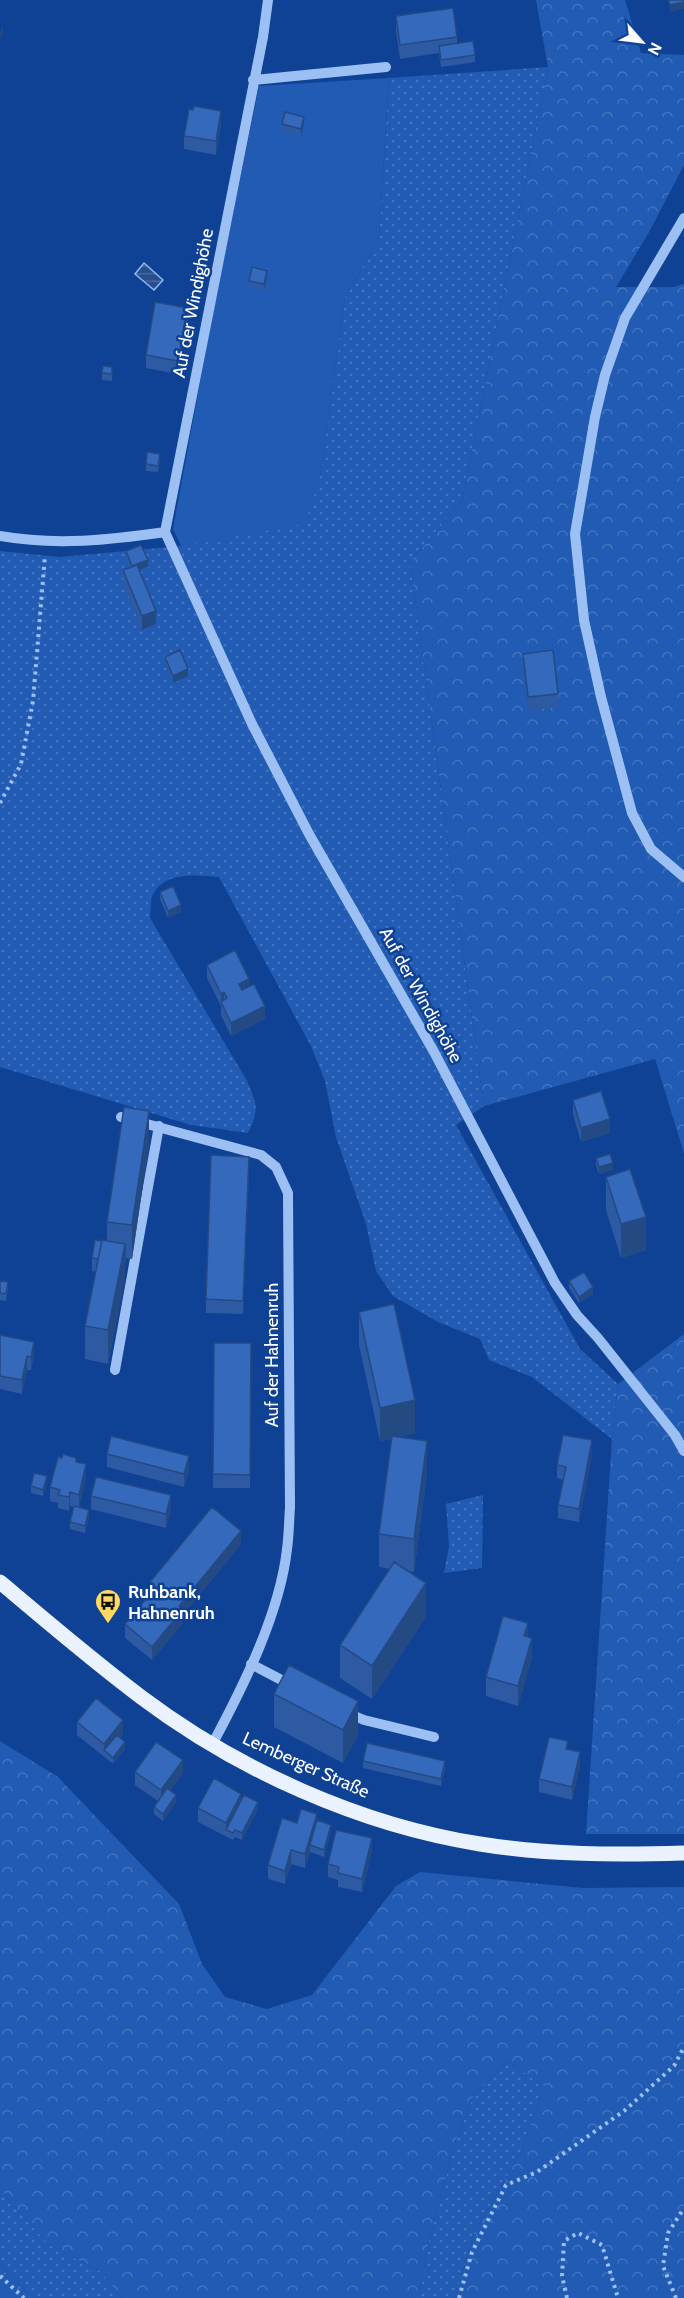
<svg xmlns="http://www.w3.org/2000/svg" width="684" height="2298" viewBox="0 0 684 2298" font-family="Cabin,sans-serif">
  <defs>
    <pattern id="grass-dots" width="8" height="8" patternUnits="userSpaceOnUse" patternTransform="scale(1.5)"><rect width="8" height="8" fill="#215bb4"/><path d="M2 2h.1M6 6h.1" fill="none" stroke="#4274bf" stroke-width="1.8" stroke-linecap="round"/></pattern>
    <pattern id="forest-crowns" width="20" height="18" patternUnits="userSpaceOnUse" patternTransform="scale(1.5)"><rect width="20" height="18" fill="#215bb4"/><path d="M2 6a3 3 0 1 1 6 0M12 15a3 3 0 1 1 6 0" fill="none" stroke="#4274bf"/></pattern>
    <pattern id="water-rules" width="6" height="5" patternUnits="userSpaceOnUse" patternTransform="scale(1.5)"><rect width="6" height="5" fill="#294e8c"/><path d="M0 2.5h6" fill="none" stroke="#49699d"/></pattern>
  </defs>
  <rect width="100%" height="100%" fill="#0f4294"/>
  <path fill="url(#grass-dots)" d="M548,67l-86,434 -52,61 74,544 -28,19 124,224 38,35 -6,55 -80,-62 -43,-17 -9,-21 -42,-17 -45,-26 -17,-25 -10,-47 -30,-87 -11,-56 -14,-35 -92,-169c-23,-2 -53,-6 -66,17 -3,6 -2,17 -3,24l96,161c11,25 14,29 2,54l-57,-8 -191,-58v-516l60,6 121,-11 139,-69 25,-180 34,-58 10,-161z
    M483,1495l-1,73 -38,5 5,-27 -3,-42z
    M508,2061l36,25 -23,66 -47,81 -19,65h-36l9,-53 27,-102 19,-48z
    M0,2190l48,54 53,28 21,26h-88l-26,-23 -8,-12z"/>
  <path fill="url(#forest-crowns)" d="M536,0h89l16,53 43,2v110l-36,69 -32,53h58l10,-3v869l-29,-94 -171,47 -74,-544 52,-61 86,-434z
    M684,1334v500h-98l26,-395 6,-55z
    M0,1741l58,36 121,127 23,60 23,33 42,12 45,-14 84,-109 24,-14 163,16 101,-1v411h-229l19,-65 47,-81 23,-66 -36,-25 -34,34 -19,48 -27,102 -9,53h-297l-21,-26 -53,-28 -48,-54z
    M0,2263l8,12 26,23h-34z"/>
  <path fill="#215bb4" d="M389,78l-10,161 -34,58 -25,180 -15,47 -124,22 -8,-17 39,-211 47,-232z"/>
  <path fill="url(#water-rules)" stroke="#8ebaf8" stroke-width="1.5" d="M144,263l19,17 -9,10 -19,-16z"/>
  <g fill="none" stroke-linecap="round" stroke-linejoin="round">
    <path stroke="#9dc0f4" stroke-width="4" stroke-dasharray="3 4.5" stroke-linecap="butt" d="M0,803l21,-39 12,-63 12,-146
      M0,2276l24,22
      M459,2298l13,-46 34,-67 31,-13 87,-61 50,-45 10,-19
      M567,2298l-5,-22 2,-35 14,-8 24,12 16,53
      M676,2298l-13,-32 5,-33 16,-25"/>
    <path stroke="#9dc0f4" stroke-width="10" d="M268,0l-5,37 -98,495 87,192 57,110 124,216 122,233 22,32 21,23 77,97 9,16
      M253,80l133,-13
      M684,218l-59,100 -20,57 -10,42 -20,117 9,86 17,77 31,116 19,36 33,28
      M0,536c56,10 110,4 165,-4
      M121,1117l140,38 15,12 12,26 2,314c-1,14 -1,28 -3,42 -7,64 -44,138 -74,194
      M115,1370l44,-244
      M251,1664l42,22
      M345,1712l19,8 70,17"/>
    <path stroke="#eaf1ff" stroke-width="15" d="M0,1582c46,39 93,79 141,115 97,73 219,128 339,147 68,11 136,11 204,9"/>
  </g>
  <path fill="#2d5aa2" d="M396,16l61,21v7l18,11v7l-34,5 -2,-14 -39,6 -4,-29z
    M193,110l28,14 -5,31 -32,-6v-13z
    M282,124h22l-3,12 -19,-5z
    M267,277l-3,14 -15,-3v-7z
    M188,321l-10,53 -32,-6v-13z
    M102,373l10,1v7l-10,-1z
    M160,460l-2,12 -12,-1v-7z
    M126,551l22,16 -9,3 17,54 -14,6 -19,-47v-13l7,-3 -4,-9z
    M523,654l35,40v13l-30,4 -5,-44z
    M165,657l23,19 -15,7 -8,-19z
    M160,892l21,20 -13,6 -8,-19z
    M207,965l42,22 16,32 -34,17 -10,-21v-9l-14,-28z
    M573,1100l37,33 -29,9 -8,-28z
    M149,1144l-17,115 -6,-1 -1,6v14l-17,86 -23,-5v-33l11,-54 -4,-1v-13l15,-17v-19z
    M596,1158l17,12 -14,4 -3,-9z
    M249,1171l-6,143 -37,-1v-14z
    M606,1177l40,73 -25,8 -15,-48z
    M0,1281l8,8 -2,12 -6,-1z
    M569,1281l24,13 -14,9 -10,-15z
    M359,1312l56,121 -16,4 28,37 -13,98 -6,-1 18,46 -54,82 -32,-21v-33l50,-76 -11,-2v-33l13,-95 -12,2 -21,-96z
    M0,1335l34,20 -3,15h-4l-5,24 -22,-5z
    M214,1343h37l-1,145h-37z
    M107,1454l82,15 -5,18 -77,-20z
    M592,1454l-13,68 -21,-4v-13l5,-25 -6,-2v-13z
    M76,1462l10,16 -7,29 10,10 -4,16 -15,-4v-7l4,-15 -4,-1 -1,5 -11,-3v-5l-8,-2v-14z
    M47,1482l-4,14 -12,-3v-7z
    M91,1496l80,13 -5,19 -75,-19z
    M241,1544l-58,71v8l-31,37 -27,-22v-14l25,-30v-12z
    M528,1637l4,20 -14,49 -32,-10v-19z
    M274,1694l84,41 -15,28 -69,-36z
    M77,1722l46,12 -3,4 5,11 -12,15 -36,-29z
    M568,1749l12,17 -8,34 -33,-8v-13z
    M363,1761l82,7 -4,18 -78,-18z
    M135,1772l48,1 -13,18 6,11 -13,19 -9,-7v-7l4,-6 -23,-16z
    M241,1800l17,9 -16,31 -7,-3 -2,3 -35,-18v-14z
    M317,1820l14,12 -7,25 -14,-5 -5,16 -14,-4 -6,20 -17,-5v-14z
    M372,1851l-10,41 -24,-5v-7l-10,-3v-13z"/>
  <path fill="#244a84" d="M684,2v7l-14,3v-7z
    M3,26v7l-3,6v-7z
    M221,111v13l-5,31v-14z
    M304,117v7l-3,12v-7z
    M267,271v6l-3,14v-7z
    M188,308v13l-10,53v-13z
    M148,560v7l-16,6v-7z
    M156,611v13l-14,6v-14z
    M188,669v7l-15,7v-7z
    M181,905v7l-13,6v-7z
    M249,979v14l-10,5v-14z
    M224,992v14l-3,-4v-8z
    M265,1006v13l-34,17v-13z
    M149,1111v33l-17,115v-34z
    M610,1119v14l-29,9v-14z
    M249,1157v14l-6,143v-13z
    M613,1163v7l-14,4v-7z
    M646,1217v33l-25,8v-34z
    M125,1244h1l-1,34 -17,86v-34z
    M593,1287v7l-14,9v-6z
    M34,1342v13l-3,15v-13z
    M27,1356v14l-5,24v-14z
    M415,1400v33l-35,8v-33z
    M592,1440v14l-13,68v-13z
    M427,1441v33l-13,98v-33z
    M189,1456v13l-5,18v-13z
    M86,1464v14l-7,30v-13z
    M47,1476v6l-4,14v-6z
    M70,1492v14l-1,5v-14z
    M171,1495v14l-5,19v-14z
    M89,1510v7l-4,16v-7z
    M241,1531v13l-58,71v8l-31,37v-13l27,-41z
    M426,1583v34l-54,82v-33z
    M528,1623v19l-4,-6z
    M532,1638v19l-14,49v-20z
    M358,1701v34l-15,28v-33z
    M123,1720v14l-15,19 -4,-3v7v-13z
    M125,1742v7l-12,15v-6z
    M580,1752v14l-8,34v-13z
    M183,1760v13l-22,30v-13z
    M445,1761v7l-4,18v-7z
    M241,1794v14l-15,22v-7z
    M176,1795v7l-13,19v-7z
    M258,1802v7l-16,31v-7z
    M317,1814v13l-7,18v7l-5,16v-14z
    M331,1825v7l-7,25v-7z
    M372,1838v13l-10,41v-13z
    M291,1850v14l-6,20v-13z"/>
  <path fill="#3469bc" stroke="#244a84" stroke-width="1.5" d="M668,0h16v2l-14,3z
    M453,8l4,29 -57,8 -4,-29z
    M473,41l2,14 -34,5 -2,-14z
    M194,106l27,5 -5,30 -32,-5 5,-27 4,1z
    M285,112l19,5 -3,12 -19,-5z
    M252,267l15,4 -3,13 -15,-3z
    M155,302l33,6 -10,53 -32,-6z
    M103,366l9,1v7l-10,-1z
    M147,452l13,2 -2,12 -12,-2z
    M141,545l7,15 -16,6 -6,-15z
    M137,565l19,46 -14,5 -19,-46z
    M180,650l8,19 -15,7 -8,-19z
    M553,650l5,44 -30,3 -5,-43z
    M173,886l8,19 -13,6 -8,-19z
    M235,950l14,29 -10,5 3,6 12,-6 11,22 -34,17 -10,-21 6,-4 -3,-6 -3,2 -14,-29z
    M601,1091l9,28 -29,9 -8,-28z
    M124,1107l25,4 -17,114 -25,-3z
    M610,1154l3,9 -14,4 -3,-9z
    M211,1155l38,2 -6,144 -37,-2z
    M630,1169l16,48 -25,7 -15,-47z
    M95,1240l7,1 -4,18 -6,-1z
    M102,1240l23,4 -17,86 -23,-4z
    M584,1272l9,15 -14,10 -10,-16z
    M0,1281l8,1 -2,12 -6,-1z
    M394,1304l21,96 -35,8 -21,-96z
    M0,1335l34,7 -3,15 -4,-1 -5,24 -22,-4z
    M214,1343h37l-1,132 -37,-1z
    M563,1435l29,5 -13,69 -21,-4 8,-38 -9,-2z
    M111,1436l78,20 -5,18 -77,-20z
    M392,1436l35,5 -13,98 -35,-5z
    M63,1454l13,4v4l10,2 -7,31 -9,-3 -1,5 -11,-2 2,-5 -10,-3 8,-30 4,1z
    M34,1473l13,3 -4,14 -12,-4z
    M96,1477l75,18 -5,19 -75,-18z
    M74,1506l15,4 -4,16 -15,-4z
    M212,1507l29,24 -62,75 4,3 -31,38 -27,-23 31,-37 -6,-5z
    M394,1562l32,21 -54,83 -32,-21z
    M503,1616l25,7 -4,13 8,2 -14,48 -32,-9z
    M289,1665l69,36 -15,29 -69,-36z
    M96,1698l27,22 -19,24 -27,-22z
    M117,1735l8,7 -12,16 -9,-8z
    M549,1737l19,4 -2,8 14,3 -8,35 -33,-8z
    M156,1742l27,18 -22,30 -26,-18z
    M367,1743l78,18 -4,18 -78,-18z
    M214,1778l27,16 -15,29 -28,-15z
    M167,1788l9,7 -13,19 -9,-7z
    M244,1795l14,7 -16,31 -7,-3 -2,3 -7,-3z
    M301,1809l16,5 -12,40 -14,-4 -6,21 -17,-6 14,-47 15,5z
    M317,1820l14,5 -7,25 -14,-5z
    M336,1830l36,8 -10,41 -24,-6 1,-6 -11,-3z"/>
  <defs>
    <symbol id="bus-pin" viewBox="-11 -11 22 30"><path d="M0 17L-7.5 6A9.5 9.5 0 1 1 7.5 6Z" fill="#ffd960" stroke="#0f4294"/><path d="M-5-6H5V4H4V6H2V4H-2V6H-4V4H-5ZM-3.5-4V0h7V-4ZM-3.5 1.2v1.5H-2V1.2ZM2 1.2v1.5H3.5V1.2Z" fill="#111"/></symbol>
  </defs>
  <g fill-rule="evenodd">
    <use href="#bus-pin" x="93" y="1587" width="30" height="40"/>
  </g>
  <g text-anchor="middle" stroke-width="5" stroke-linejoin="round" paint-order="stroke">
    <g font-size="18" fill="#fff" stroke="#0f4294">
      <text transform="translate(193 303) rotate(-79)" y="6">Auf der Windighöhe</text>
      <text transform="translate(421 995) rotate(61)" y="6">Auf der Windighöhe</text>
      <text transform="translate(272 1355) rotate(-90)" y="6">Auf der Hahnenruh</text>
      <text transform="translate(306 1765) rotate(24)" y="6">Lemberger Straße</text>
    </g>
    <g font-size="18" font-weight="bold" fill="#fff" stroke="#0f4294" text-anchor="start">
      <text x="128" y="1598">Ruhbank,<tspan x="128" dy="21">Hahnenruh</tspan></text>
    </g>
  </g>
  <g transform="translate(642 42) rotate(118)" stroke="#0f4294" stroke-width="4.5" paint-order="stroke">
  <path d="M0-4.5L10 22L0 15L-10 22Z" fill="#ffffff"/>
  <text y="-9" font-size="16" font-weight="bold" text-anchor="middle" fill="#ffffff">N</text>
  </g>
</svg>
